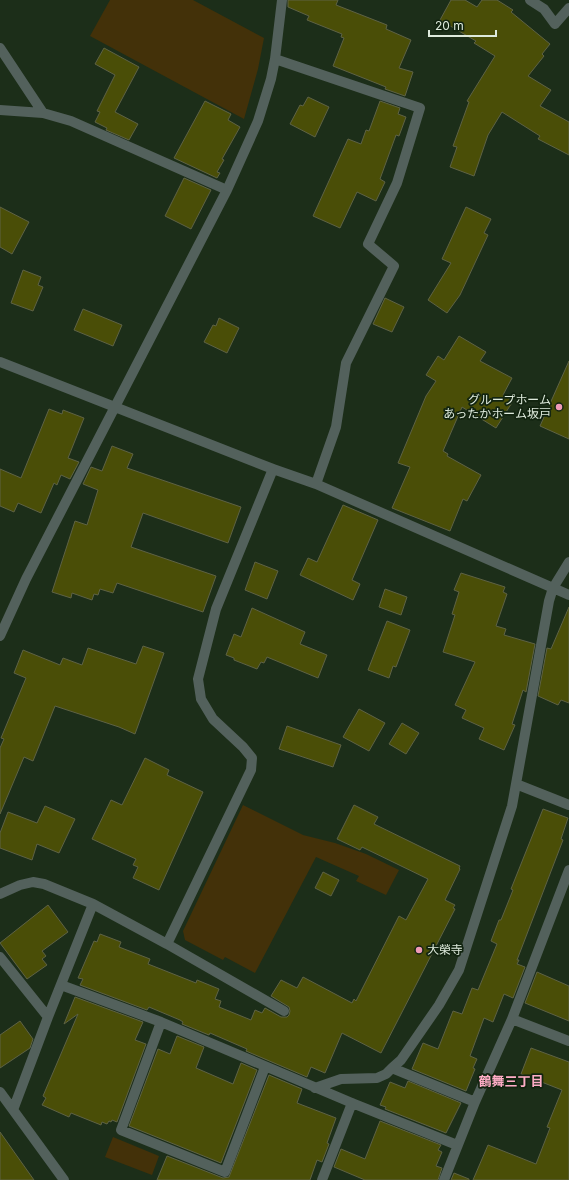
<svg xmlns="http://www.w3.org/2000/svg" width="569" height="1180" viewBox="0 0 569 1180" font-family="Inter,'Noto Sans JP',sans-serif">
  <rect width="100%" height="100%" fill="#1c2e19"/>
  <path fill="#433109" d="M110,0h83l71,38 -6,31 -14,50 -154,-83z
    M243,805l60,30 32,8 31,11 33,16 -13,25 -30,-14 3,-5 -43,-19 -61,116 -30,-16 -2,3 -38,-20 -2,-9z
    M113,1137l46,19 -7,19 -47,-18z"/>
  <path fill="#4a4e07" stroke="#5e6245" d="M288,0h50l-2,5 51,20 -1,4 25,11 -12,28 14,4 -8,24 -20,-7 1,-2 -53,-21 11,-28 -3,-1 1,-3 -35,-14 2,-4 -21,-9z
    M451,0h14l12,7 5,-7h15l16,10 -2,2 39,32 -8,10 2,2 -16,20 23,14 -11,16 29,16v33l-31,-16 2,-3 -38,-24 -14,23 -14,41 -24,-9 7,-20 -4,-1 16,-44 -2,-1 28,-45 -21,-13 2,-2 -36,-21z
    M104,48l35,19 -24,45 23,12 -9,16 -23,-10 1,-2 -12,-6 5,-10 -3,-1 18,-36 -20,-11z
    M308,97l21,10 -14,30 -25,-13 10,-19 3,1z
    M205,101l26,13 -3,6 12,7 -18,32 2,1 -7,12 3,1 -3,5 -43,-20z
    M380,101l20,7 -2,6 8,3 -7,19 -3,-1 -16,44 5,3 -9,19 -19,-9 -17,36 -27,-12 35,-77 13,5 5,-14 3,1z
    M184,178l27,12 -20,39 -26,-13z
    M0,207l29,15 -17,32 -12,-7z
    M466,207l25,12 -7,14 4,2 -28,60 -13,18 -19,-13 23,-37 -9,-4z
    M23,270l18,7 -3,8 5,2 -10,24 -22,-8z
    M385,298l19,9 -12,25 -19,-8z
    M83,309l39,16 -9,21 -39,-16z
    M219,318l20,10 -12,25 -23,-11 9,-17 3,1z
    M459,336l27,16 -6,9 32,17 -9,17 10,6 -17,27 -34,-21 -19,44 5,3 -1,2 34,19 -14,26 -4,-2 -13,32 -58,-23 18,-41 -12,-4 28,-67 10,-15 -10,-6 12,-19 6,4z
    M569,361v78l-29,-13z
    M49,409l13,5 1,-4 21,8 -16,40 11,4 -9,17 -9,-4 -4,10 -3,-2 -13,30 -23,-10 -4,9 -14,-6v-37l21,9z
    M112,446l21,8 -6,14 114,39 -13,36 -85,-30 -12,34 85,29 -13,36 -86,-29 -4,10 -13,-4 -2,6 -4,-1 -2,6 -20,-7 -1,5 -19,-6 23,-71 12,4 11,-35 -15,-6 8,-17 11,4z
    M343,505l35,15 -26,60 8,4 -7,16 -53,-25 8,-17 9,4z
    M255,562l23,9 -11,28 -22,-9z
    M461,573l44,14 -2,5 4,2 -11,32 10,3 -2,6 31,9 -9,48 -3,-2 -11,34 3,1 -11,25 -25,-11 5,-11 -22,-10 4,-8 -11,-5 20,-43 -32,-10 12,-37 -3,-1 7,-22 -5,-2z
    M385,589l22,8 -6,18 -22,-8z
    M569,607v96l-8,-3 -3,5 -20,-9 9,-48 4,1z
    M252,608l53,24 -5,12 27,11 -9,23 -51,-21 -3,6 -3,-1 -4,7 -23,-9v-2l-8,-3 8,-21 7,3z
    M387,621l23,9 -14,37 -3,-1 -4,12 -21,-8z
    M143,646l21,7 -29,81 -16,-7 -64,-21 -22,55 -9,-4 -24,57v-66l4,-9 -3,-1 25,-60 -12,-5 9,-23 37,15 3,-7 19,7 6,-17 48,16z
    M359,709l26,14 -16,28 -26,-14z
    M402,723l17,10 -13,21 -17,-10z
    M287,726l54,19 -8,22 -54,-18z
    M145,758l24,12 -2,5 36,17 -44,98 -26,-12 5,-11 -5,-2 3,-6 -44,-20 19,-39 11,5z
    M354,805l24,12 -4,7 86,42 -1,2 1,1 -15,31 10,5 -2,3 2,1 -74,144 -39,-20 -17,40 -14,-6 -4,10 -61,-26 1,-2 -37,-16 -1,2 -27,-11 1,-2 -3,-2 -31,-13 -2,3 -67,-25 3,-6 -5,-1 16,-37 3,1 3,-8 21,8 -2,5 31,12 -2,5 48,19 1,-3 22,9 -4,10 6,2 -2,6 32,13 4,-10 7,3 3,-5 16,9h6l2,-2 1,-4 -1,-4 -18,-11 10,-16 16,8 6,-11 49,26 2,-4 2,2 43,-85 7,4 22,-41 -66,-32 -2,3 -23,-11z
    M45,806l30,13 -16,34 -22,-9 -5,16 -32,-12v-15l8,-21 29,11z
    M543,809l25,9 -7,21 2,1 -46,120h2l-2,4 8,3 -12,31 -9,-4 -11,28 -9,-4 -14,38 7,3 -4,9 2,1 -9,22 -54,-22 11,-26 15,6 15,-38 9,3 10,-26 6,2 19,-46 -6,-3 8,-21h2l12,-30 -2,-1z
    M323,872l16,8 -8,16 -16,-8z
    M48,905l20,27 -26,19 4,5 -4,3 5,6 -20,14 -27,-36z
    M537,972l32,14v35l-44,-18z
    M75,997l68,25 -8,18 11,4 -29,78 -5,-2 -1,2 -2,-1 -2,3 -5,-2 -1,3 -30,-12 -2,4 -27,-12 4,-7 -3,-2 35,-82 -14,10z
    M20,1021l13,18 -3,9 -30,20v-33z
    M177,1036l27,11 -8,21 37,16 8,-21 16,7 -36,93 -92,-37 29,-77 12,5z
    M531,1048l38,14v118h-96l15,-35 48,19 14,-36 -3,-1 15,-37 -41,-16z
    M269,1075l33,14 -5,14 39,15 -9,25 2,1 -7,18 -5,-2 -7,20h-153l10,-24 56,22 6,-1z
    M408,1081l53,22 -15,30 -61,-24 1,-2 -6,-2 10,-23 15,6z
    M380,1121l61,24 -3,5 4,2 -6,14 6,2 -4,12h-73l-31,-13 7,-18 24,10z
    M0,1132l34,48h-34z
    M454,1173l15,6v1h-18z"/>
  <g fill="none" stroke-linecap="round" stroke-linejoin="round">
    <path stroke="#53615c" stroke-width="10" d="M530,0l14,9 11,15 14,-16
      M0,48l43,65
      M275,59l145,49 -23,75 -29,61 26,22 -48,97 -10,64 -20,57
      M0,110l43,3 28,8 156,69
      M0,362l273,107 43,15 253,111
      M0,636l26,-57 201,-389 31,-69 13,-42 4,-20 7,-59
      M516,784l53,21
      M0,894l20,-9 13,-3 11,2 49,20 74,40 117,67
      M167,944l84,-174 1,-12 -9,-11 -30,-28 -12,-20 -3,-20 18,-70 57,-140
      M0,957l48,60
      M61,985l100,37 191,81 105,42
      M512,1019l57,22
      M161,1022l-40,108 104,42 40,-105
      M392,1068l83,34
      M315,1088l26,-9 36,-1 9,-4 6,-6 9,-8 38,-55 20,-35 53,-164 37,-205 4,-13 16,-26
      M0,1092l64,88
      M13,1110l35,-93 45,-113
      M322,1180l30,-77
      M444,1180l31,-78 37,-83 57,-149"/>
  </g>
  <g fill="#f09ab6" stroke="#122410" stroke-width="1.5">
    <circle cx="559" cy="407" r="4"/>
    <circle cx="419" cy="950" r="4"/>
  </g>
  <g text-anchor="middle" stroke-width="3.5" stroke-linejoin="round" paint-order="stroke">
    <g font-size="12" fill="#deeadc" stroke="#122410" text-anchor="end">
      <text x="551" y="404">グループホーム<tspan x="551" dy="14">あったかホーム坂戸</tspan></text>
      <text x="427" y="954" text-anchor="start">大榮寺</text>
    </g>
    <g font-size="13" font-weight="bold" fill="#ffadc7" stroke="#122410">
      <text x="511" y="1086">鶴舞三丁目</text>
    </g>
  </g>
  <path d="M429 30v6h67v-6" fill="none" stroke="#deeadc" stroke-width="2"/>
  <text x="435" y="30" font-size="12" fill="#deeadc" stroke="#122410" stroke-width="3" paint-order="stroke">20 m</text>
</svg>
